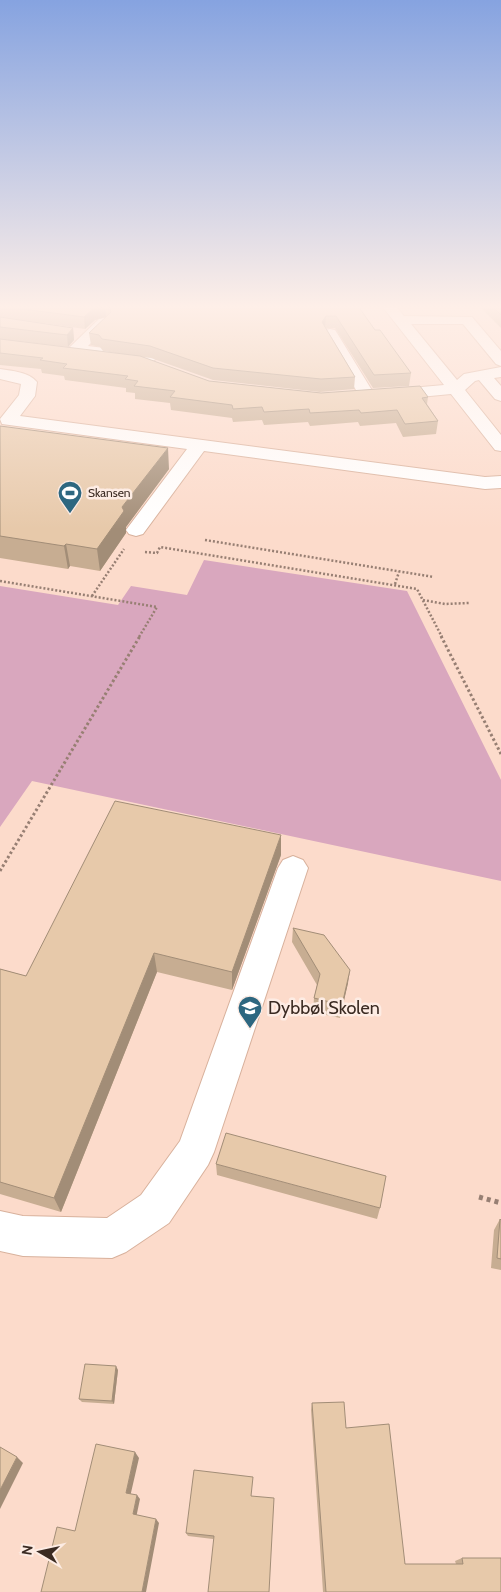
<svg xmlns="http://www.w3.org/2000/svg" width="501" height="1592" viewBox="0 0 501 1592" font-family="Cabin,sans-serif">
  <rect width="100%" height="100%" fill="#fcdbcb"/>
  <path fill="#d9a7be" d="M204,560l203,31 94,189v101l-469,-100 -32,46v-241l118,19 13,-19 56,9z"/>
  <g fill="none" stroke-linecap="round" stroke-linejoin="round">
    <defs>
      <path id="minor" d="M382,306h14l8,10 68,1 29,34v15l-5,-2 -33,-40h-52l46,56 7,-6 37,-7v10l-7,1 7,8v15l-6,-2 -16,-19 -4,1 -10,9 36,45v16l-6,-1 -44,-56 -63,6 -6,-2 -2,-3 2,-3 6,-2 56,-5z
        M104,318l5,1 2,3 -23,24 57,7 12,-6 30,7 3,3 -3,3 -5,2 -22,-5 -12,6 -77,-11 -3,-3 3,-3 28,-27z
        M330,329l5,1 2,3 39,64 -2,3h-12l-2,-3 -37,-64 2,-3z
        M0,369c12,2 29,3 37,13l-2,14 -15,20 465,61 16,-1v12l-16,1 -281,-38 -61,83 -7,2 -7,-2 -3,-4 61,-81 -185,-25 -2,-5 19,-24 2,-11 -21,-5z
        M293,856l10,4 5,8 -94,284 -6,13 -39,58 -43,29 -14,6 -89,-2 -23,-5v-40l23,5 84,2 34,-23 39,-54 98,-273 5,-8z"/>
    </defs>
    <use href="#minor" stroke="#d8b19c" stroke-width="2"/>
    <path stroke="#977f73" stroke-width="2.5" stroke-dasharray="2 2" stroke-linecap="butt" d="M205,540l229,37
      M145,552l12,1 3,-6 257,42 25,48
      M0,581l157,26 -18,30
      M395,584l4,-12
      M92,596l32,-47
      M423,600l22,4 24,-1"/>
    <path stroke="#977f73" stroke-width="3" stroke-dasharray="2.5 2.5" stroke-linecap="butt" d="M441,636l60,118
      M0,871l140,-235"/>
    <path stroke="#977f73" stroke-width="5" stroke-dasharray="4 4" stroke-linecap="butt" d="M479,1197l22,6"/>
    <use href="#minor" fill="#fff" fill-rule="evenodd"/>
  </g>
  <path fill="#c7ad92" d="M0,306h358l17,24 36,43 -2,13 -36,2 -38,-60h-9l29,49 -1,12 -34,3 -107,-12 -62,-22 -9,-1 67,24 112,12 107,4 -1,7 11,17 -2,13 -33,3 -7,-14 -36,3 -2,-4 -48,4 -2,-4 -44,3 -2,-5 -29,2 -1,-4 -61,-8 -1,-7 -35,-4v-6l-9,-1v-4l-61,-8 -1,-4 -22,-3 -1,-4 -41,-4v-48l73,11 1,12 -6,7 -60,-7 120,15 -25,-4 -3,-4 -9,-2 -2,-12 17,-16 -11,3 -10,9 -85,-12z
    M479,306h22v22z
    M0,426l169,43 -43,58v6l-26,38 -30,-5 -2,3 -68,-11z
    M281,855l-49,135 -75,-18 -96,240 -61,-18v-225l26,7z
    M293,928l55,55 -8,35 -27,-6 1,-14 3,-13 -25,-43z
    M216,1164l164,44 -3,11 -160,-44z
    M500,1219l1,1v50l-10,-2 3,-38z
    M118,1370l-4,34 -32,-2 -3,-3z
    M312,1403l34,25 59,136h51l-1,-3 7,-3 39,34h-178l-12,-182z
    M253,1477l-40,62 -25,-3 -2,-3z"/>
  <path fill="#a28d77" d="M102,306h3l1,11 -11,3 -10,9 -1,-12 10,-9z
    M326,316l-1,12 -3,-6z
    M73,328l1,12 -6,7 -1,-12z
    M168,448l1,21 -43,58v6l-26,38 -3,-22 25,-42z
    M66,544l4,22 -2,3 -4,-23z
    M281,835v20l-49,135v-18z
    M154,953l3,19 -96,240 -7,-14z
    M350,970l-2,13 -8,35 2,-13z
    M116,1366l2,4 -4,34 -2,-3z
    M135,1452l4,6 -9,39 -4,-4z
    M17,1457l6,6 -23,46v-19z
    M137,1495l3,4 -4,19 -3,-4z
    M156,1519l3,4 -13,69h-4z"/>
  <path fill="#e7c9aa" stroke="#a28d77" d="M0,306h102l-8,2 -10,9z
    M107,306h251l17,24h5l31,43 -37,2 -38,-59h-10l-4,6 33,55 -34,2 -108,-11 -63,-22 -48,-7 -3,-4 -10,-2 22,-21 -2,-6z
    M492,306h9v9z
    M0,317l73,11 -6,7 -67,-8z
    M0,339l140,17 69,25 112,12 99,-7 8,11 -6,1 16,23 -33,3 -8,-14 -36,3 -2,-3 -49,3 -1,-4 -45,3 -2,-5 -29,2 -1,-4 -62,-8 5,-6 -41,-5 4,-5 -13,-2 3,-3 -65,-8 4,-4 -27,-4 3,-2 -43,-5z
    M0,426l168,22 -46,59 2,4 -27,38 -31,-5 -2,2 -64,-10z
    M115,801l166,34 -49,137 -78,-19 -100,245 -54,-16v-213l26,7z
    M293,928l31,7 26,35 -8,35 -28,-7 6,-24z
    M226,1133l160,43 -6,32 -164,-44z
    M500,1219l1,1v39l-4,-1z
    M85,1364l31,2 -4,35 -33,-2z
    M344,1402l2,26 43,-4 16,140h58l-1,-6h39v34h-175l-14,-189z
    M96,1444l39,8 -9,41 11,2 -4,19 23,5 -14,73h-101l16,-65 18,4z
    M0,1447l17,10 -17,33z
    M194,1470l59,7 -2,19 23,2 -5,94h-61l6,-56 -28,-3z"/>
  <linearGradient id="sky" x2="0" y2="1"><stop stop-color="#86a3e0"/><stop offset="0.58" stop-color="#feefe8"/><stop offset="1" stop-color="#feefe8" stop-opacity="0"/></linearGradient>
  <rect width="501" height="529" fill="url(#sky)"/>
  <defs>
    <symbol id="stadium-pin" viewBox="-11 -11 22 30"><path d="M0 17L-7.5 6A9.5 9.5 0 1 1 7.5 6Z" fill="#2d6780" stroke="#fdece4"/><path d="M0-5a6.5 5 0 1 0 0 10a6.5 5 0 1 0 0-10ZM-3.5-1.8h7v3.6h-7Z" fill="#fff"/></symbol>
    <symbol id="school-pin" viewBox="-11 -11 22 30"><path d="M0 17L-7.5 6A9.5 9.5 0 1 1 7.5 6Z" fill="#2d6780" stroke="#fdece4"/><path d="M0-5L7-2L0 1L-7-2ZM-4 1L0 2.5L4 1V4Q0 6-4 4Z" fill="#fff"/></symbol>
  </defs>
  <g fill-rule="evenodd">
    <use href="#stadium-pin" x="56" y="479" width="28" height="38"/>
    <use href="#school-pin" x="236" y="994" width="28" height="38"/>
  </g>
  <g text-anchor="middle" stroke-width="5" stroke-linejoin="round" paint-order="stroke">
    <g font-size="12" fill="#3a2a22" stroke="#fdece4" text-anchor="start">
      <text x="88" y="497">Skansen</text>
    </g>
    <g font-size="18" fill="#3a2a22" stroke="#fdece4" text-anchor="start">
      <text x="268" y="1014">Dybbøl Skolen</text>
    </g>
  </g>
  <g transform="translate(40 1552) rotate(279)" stroke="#fdece4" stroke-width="4" paint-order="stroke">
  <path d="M0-4L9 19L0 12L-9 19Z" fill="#3a2a22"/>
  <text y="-8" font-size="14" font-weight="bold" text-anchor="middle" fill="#3a2a22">N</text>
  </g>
</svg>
